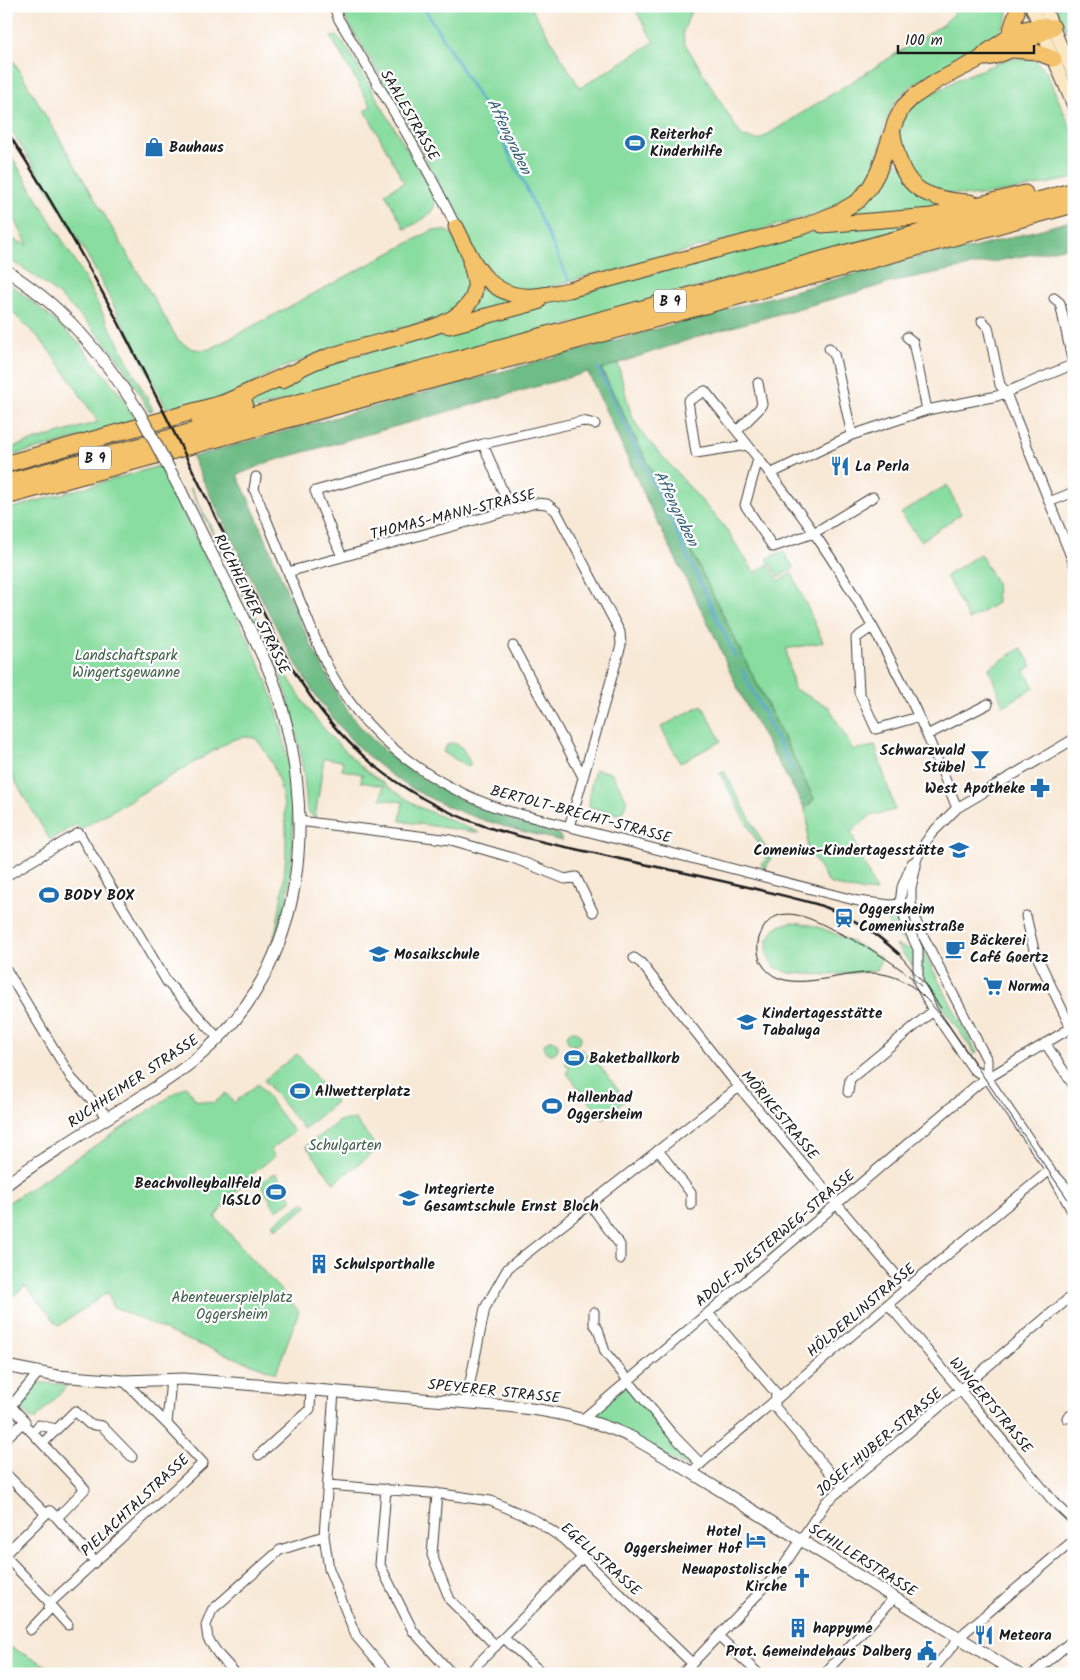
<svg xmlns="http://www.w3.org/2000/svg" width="1080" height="1680" viewBox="0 0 1080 1680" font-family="Kalam,sans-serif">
  <rect width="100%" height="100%" fill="#fff"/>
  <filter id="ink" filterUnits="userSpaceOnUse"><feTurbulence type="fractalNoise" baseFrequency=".02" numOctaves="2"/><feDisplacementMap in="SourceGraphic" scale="10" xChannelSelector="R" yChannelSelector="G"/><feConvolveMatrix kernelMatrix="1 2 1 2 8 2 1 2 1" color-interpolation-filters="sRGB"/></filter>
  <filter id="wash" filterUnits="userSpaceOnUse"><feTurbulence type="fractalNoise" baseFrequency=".0096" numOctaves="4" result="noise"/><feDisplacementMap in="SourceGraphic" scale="20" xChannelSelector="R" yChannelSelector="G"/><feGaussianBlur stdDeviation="1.12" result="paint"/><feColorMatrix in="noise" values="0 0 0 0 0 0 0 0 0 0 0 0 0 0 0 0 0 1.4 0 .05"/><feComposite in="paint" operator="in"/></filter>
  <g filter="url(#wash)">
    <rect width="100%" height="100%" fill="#f8e8d6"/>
    <path fill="#89dda0" stroke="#527c5e" d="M338,6h192l50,82 74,-46 -21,-36h60l-10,26 1,10 58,95 17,3 183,-115 9,-8 8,-11 49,1c0,5 0,10 -3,15 -18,38 -82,44 -109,79 -15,20 -12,43 -21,64 -9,21 -23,32 -41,44l-233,66 -2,-3 -64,20 -36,-5 -18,-21 -81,-157z
      M1056,6l18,1v40z
      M337,36l7,7 92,155c-1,18 -16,23 -31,31l-20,-36 19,-11 -39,-72 6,-4 -40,-69z
      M6,48l172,292c12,9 17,11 32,9l223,-119 15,1 7,7 16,33 -6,31 -16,14 -97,24 -75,30 -41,23 -46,14h-24l-75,-145 -35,-60 -50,-80z
      M1008,59h24l6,4 8,9 28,63v43l-63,13 -40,5 -42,-6 -23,-22 -7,-30 2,-12 4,-12 13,-14 25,-12 15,-9z
      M6,147l73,121 74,142 -4,1c-11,-19 -22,-42 -36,-59 -28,-34 -68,-74 -107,-94v-21l22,8 -22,-43z
      M889,157l3,1 56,47 -24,8 -85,3z
      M927,222l-368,105 -328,88 60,-35 31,-14 70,-21 399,-109 71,-11z
      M6,281l32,25 40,36 46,57 13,24 -131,34v-8l92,-27 -30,-46 -28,-37 -34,-33z
      M480,281l13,13 29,7 -54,15z
      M618,364l13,51 9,16 83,94 32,48 13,-9 11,17 13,-8 31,69 -37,7 8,40 35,18 24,43 22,-4 20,64 -25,6 -19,16 25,60 -28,-3 -19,-6 -22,-35 1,-26 -3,-13 9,-10 -213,-431z
      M159,466c20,39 40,79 61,118 17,35 37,69 50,106 19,54 27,115 21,172 -2,28 -7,55 -18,81 13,-60 28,-155 -18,-205l-12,-1 -11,3 -151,89 -4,-5 -27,16 -44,-74v-256z
      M947,485l14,29 -40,27 -20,-28z
      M190,488h1l94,184 25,40 20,24 33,32 31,23 25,16 61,26 -80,-12 3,-19 -22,-3 2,-13 -22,-4 1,-8 -20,-4 1,-9 -19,-3 -9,60 -8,-7c-3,-54 -14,-103 -33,-153z
      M783,551l11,17 -15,9 -12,-18z
      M980,554l16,28 1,21 -28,17 -23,-44z
      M1021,648l11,18 -7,5 9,17 -31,18 -14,-38z
      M702,705l19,36 -41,22 -19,-36z
      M451,743c12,0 15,13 20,22l-2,2 -26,-15 5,-8z
      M595,769l17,4 15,28 -5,12 -5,1 -28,-7 1,-17z
      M724,771l47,87 -5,10 -3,-1 -2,-3 6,-4 -47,-86z
      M885,909l12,2 13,29 -3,2c-13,-5 -21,-19 -22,-33z
      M790,922c32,1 63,21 91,36l-4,13 -48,4 -40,-2 -14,-6 -5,-6 -3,-7v-13l8,-13z
      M921,941l5,9 -1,5 52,98 -2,1 -54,-79 -2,-33z
      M896,945l11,4 5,-2 2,6 -1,13z
      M567 1038a7 7 0 1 1 14 0a7 7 0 1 1-14 0Z
      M544 1047a7 7 0 1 1 14 0a7 7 0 1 1-14 0Z
      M575,1047l7,3 4,6 4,-3 36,47 -23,19 -37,-47 4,-3c-9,-8 -7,-19 5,-22z
      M297,1054l39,48 -32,27 -40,-49z
      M258,1084l36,48 -24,18 5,6 -28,22 -32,39 84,94 -23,62 -91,-34 -73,-33 -4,-14 -49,34 -34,-40 -19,16v-98l180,-118 10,14 18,3 12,-10 8,10z
      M355,1119l23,30 -44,34 -28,-37 33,-25z
      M276,1173l16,27 -16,10 -16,-27z
      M304,1202l4,4 -32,23 -3,-5z
      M36,1382l32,3 -34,36 -18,-16z
      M627,1384l70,80 -6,5 -103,-51z
      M6,1645l55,28 2,1h-57z"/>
    <path fill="#6ebc86" stroke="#456c51" d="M1074,220v26l-170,33 -204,57 -99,33 213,430 -9,10 -57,-100 -19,-39 -11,-27 -69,-138 -61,-133 -319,90 -32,13c26,51 44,107 69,159 5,13 13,25 19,37 6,11 11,23 18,33 44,68 140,112 216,130l3,7c-56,-13 -110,-27 -159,-58 -76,-49 -112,-126 -151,-204 -20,-40 -41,-81 -60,-122l732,-202 49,-7z"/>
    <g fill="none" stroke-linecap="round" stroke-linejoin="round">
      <path stroke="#59a9d3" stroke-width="2.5" d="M423,6l55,90 46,87 45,97
        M598,368l138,290
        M742,670l51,101"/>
    </g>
  </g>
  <g filter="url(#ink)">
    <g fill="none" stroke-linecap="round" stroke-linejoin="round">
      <defs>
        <path id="minor" d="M334,6l4,12c41,69 84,137 118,209
          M1054,298l6,5 13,61
          M982,321l6,6 12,58 5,6 69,173
          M907,337l6,5 14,68
          M829,348l5,6 18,81
          M737,431l22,-22 3,-5 -4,-21
          M483,444l28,67
          M747,445l-51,8 -8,-52 17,-10c37,47 75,93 109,142 43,62 82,133 113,202 10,24 20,49 30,73
          M758,459l-13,46 28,42 41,-14 59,-36
          M770,474l82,-39 75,-25 70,-14 77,-32
          M256,477l-2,12c16,39 32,79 49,119 10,24 18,48 31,70 37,64 101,109 170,132l354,91 32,4 21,-2
          M1049,502l25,-10
          M342,557l-27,-66 168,-47 100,-23 12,3
          M288,572l248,-69 11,1 9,7 64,121 1,13 -52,182
          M872,627l-16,11 3,54 17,37 42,-12
          M513,646l70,131
          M927,735l61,-31
          M299,821l152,19 62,18 52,21 11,-2 17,35
          M916,861l-4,2 -10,24 -2,17 6,19 12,26v32l15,30 40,58 14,9 63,92 24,45
          M6,876l73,-43 88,149 52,57
          M1026,916l8,34 37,78
          M634,958l7,5 98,124 168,201
          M6,969l66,110 36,38
          M1045,1043l29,43
          M987,1078v-18l-70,-136 -6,-21v-15l5,-22v-5l5,-12 11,-16 25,-25 117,-69
          M848,1092l2,-13 83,-68
          M658,1150l33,43v12
          M1055,1175l19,21
          M589,1203l31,42v14
          M889,1305l165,197 20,19
          M594,1312v12l4,5 7,23 67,82 29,30
          M708,1313l68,80 -1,14 68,81
          M39,1372l-28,34 14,15 -2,2 62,66 -28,29 38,43
          M124,1381l43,43
          M334,1391l-10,145 5,33 27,67 32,38
          M466,1402l19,-94 23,-40 231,-181
          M1067,1418l7,-5
          M583,1419l395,-335 96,-58
          M33,1432l6,-7 17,4
          M6,1438l17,-15
          M43,1443l32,-32 14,13 13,2 30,31
          M259,1455l51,-46 1,-20
          M691,1472l216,-184 143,-118
          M6,1474l40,40 4,-3 7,7
          M328,1485l114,9 49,7 46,20 26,18 129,124
          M386,1489l-6,76 33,66 39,43
          M437,1493l-5,62 18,45 46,46
          M6,1553l40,-39
          M6,1557l44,46 153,-140 -36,-39 4,-45
          M50,1605l18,20
          M30,1630l18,-19 2,-8
          M718,1636l41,38
          M504,1638l39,36
          M236,1674l-18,-20 -10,-15 -2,-14 6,-15 68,-60 44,-14
          M468,1674l114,-116
          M682,1674l99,-104 45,-68 248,-208
          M824,1674l70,-76
          M929,1674l36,-42 109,-92
          M1033,1674l41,-35"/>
        <path id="tertiary" d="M6,270c19,13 39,27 55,43 31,30 56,64 79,101
          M6,1185c15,-12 31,-22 46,-32 25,-16 50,-32 76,-48 24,-15 49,-30 70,-48 111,-91 121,-246 76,-374 -11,-29 -26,-57 -40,-85 -18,-36 -36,-71 -53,-107
          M6,1366l51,10 67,5 60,-2 322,27c43,4 83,12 123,30 16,8 31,18 47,27l342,211"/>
        <path id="secondary" d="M1031,6l43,101
          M1044,6l30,70"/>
        <path id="trunk" d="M1009,35l8,-23v-6
          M1011,50l25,2 18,7
          M986,58c19,-2 48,-21 65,-30
          M893,134c8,52 26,65 77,68
          M822,225l109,-9 94,-23
          M456,227c17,35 32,73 79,69 11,-1 23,-4 34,-6l236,-64 36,-15 17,-10 12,-14 9,-17 17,-50 7,-13 9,-9 25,-17 43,-22 8,-8 31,-21 20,-4 14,1
          M449,326l89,-24
          M282,381c31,-26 82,-34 121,-45 22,-6 53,-13 67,-34 9,-12 4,-27 0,-40
          M199,422l46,-19
          M6,482l1068,-292
          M6,497l1068,-292"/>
        <path id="motorway" d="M6,464l218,-61 67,-30"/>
      </defs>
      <use href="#minor" stroke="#3d3b38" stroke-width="11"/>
      <use href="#tertiary" stroke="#3d3b38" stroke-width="13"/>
      <use href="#secondary" stroke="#3d3b38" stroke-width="14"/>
      <use href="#trunk" stroke="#3d3b38" stroke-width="17"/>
      <use href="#motorway" stroke="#3d3b38" stroke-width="18"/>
      <use href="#minor" stroke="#fff" stroke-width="9"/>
      <use href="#tertiary" stroke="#fff" stroke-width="11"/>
      <use href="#secondary" stroke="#fae7c3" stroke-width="12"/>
      <use href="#trunk" stroke="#f3c26a" stroke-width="15"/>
      <use href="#motorway" stroke="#f3c26a" stroke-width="16"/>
      <path stroke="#1c1c1c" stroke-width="1" d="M839,933c30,14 57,30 82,53
        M845,936c-24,-12 -69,-42 -85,-1 -4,10 -3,23 4,32 21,29 75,5 106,6 10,0 20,2 29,6 21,9 36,30 50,47
        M899,954l26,31 16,23
        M946,1022l128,186"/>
      <path stroke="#1c1c1c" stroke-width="2.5" d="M6,130c113,170 191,359 286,538 46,77 107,128 192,158 36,12 73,19 110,27 74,17 149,31 222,51 32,10 58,27 83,50"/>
      <defs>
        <path id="tertiary-bridge" d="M140,414l41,77"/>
      </defs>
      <use href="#tertiary-bridge" stroke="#3d3b38" stroke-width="13" stroke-linecap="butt"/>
      <use href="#tertiary-bridge" stroke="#fff" stroke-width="11"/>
    </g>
  </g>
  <defs>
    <symbol id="stadium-bare" viewBox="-9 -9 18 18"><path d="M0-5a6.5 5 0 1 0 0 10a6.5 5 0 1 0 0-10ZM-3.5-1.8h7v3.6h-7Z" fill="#1f6fb2" stroke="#fff" stroke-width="2.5" paint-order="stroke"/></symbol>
    <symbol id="shop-bare" viewBox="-9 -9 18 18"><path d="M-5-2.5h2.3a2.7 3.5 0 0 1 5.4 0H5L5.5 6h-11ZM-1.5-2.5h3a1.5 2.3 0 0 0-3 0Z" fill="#1f6fb2" stroke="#fff" stroke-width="2.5" paint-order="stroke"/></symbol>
    <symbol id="restaurant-bare" viewBox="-9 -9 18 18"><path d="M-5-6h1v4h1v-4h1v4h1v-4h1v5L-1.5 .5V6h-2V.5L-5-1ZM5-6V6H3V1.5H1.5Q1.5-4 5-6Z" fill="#1f6fb2" stroke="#fff" stroke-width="2.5" paint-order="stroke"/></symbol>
    <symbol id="bar-bare" viewBox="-9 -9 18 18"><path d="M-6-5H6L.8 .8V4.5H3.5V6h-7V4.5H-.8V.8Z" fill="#1f6fb2" stroke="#fff" stroke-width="2.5" paint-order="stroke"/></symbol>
    <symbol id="pharmacy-bare" viewBox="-9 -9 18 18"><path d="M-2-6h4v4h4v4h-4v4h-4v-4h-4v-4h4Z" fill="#1f6fb2" stroke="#fff" stroke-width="2.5" paint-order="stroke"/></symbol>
    <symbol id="school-bare" viewBox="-9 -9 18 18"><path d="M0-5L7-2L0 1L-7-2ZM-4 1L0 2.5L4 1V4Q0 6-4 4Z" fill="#1f6fb2" stroke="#fff" stroke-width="2.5" paint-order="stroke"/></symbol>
    <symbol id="station-bare" viewBox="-9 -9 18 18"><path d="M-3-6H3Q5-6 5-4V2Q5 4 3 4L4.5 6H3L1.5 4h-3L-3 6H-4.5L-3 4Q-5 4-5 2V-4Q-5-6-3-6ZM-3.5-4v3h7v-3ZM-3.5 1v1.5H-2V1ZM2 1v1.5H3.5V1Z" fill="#1f6fb2" stroke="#fff" stroke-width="2.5" paint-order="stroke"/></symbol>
    <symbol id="cafe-bare" viewBox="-9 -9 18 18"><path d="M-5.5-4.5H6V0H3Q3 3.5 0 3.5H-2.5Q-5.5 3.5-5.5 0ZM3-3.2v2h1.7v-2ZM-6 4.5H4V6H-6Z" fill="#1f6fb2" stroke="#fff" stroke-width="2.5" paint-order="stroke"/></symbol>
    <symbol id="supermarket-bare" viewBox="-9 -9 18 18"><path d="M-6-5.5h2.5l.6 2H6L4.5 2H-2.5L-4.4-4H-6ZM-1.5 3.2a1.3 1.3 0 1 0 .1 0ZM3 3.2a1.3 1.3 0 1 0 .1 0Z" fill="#1f6fb2" stroke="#fff" stroke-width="2.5" paint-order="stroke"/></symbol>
    <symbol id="building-bare" viewBox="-9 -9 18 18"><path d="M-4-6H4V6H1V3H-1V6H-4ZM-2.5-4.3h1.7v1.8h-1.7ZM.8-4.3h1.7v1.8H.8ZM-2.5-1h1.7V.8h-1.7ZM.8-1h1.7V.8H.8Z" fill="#1f6fb2" stroke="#fff" stroke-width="2.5" paint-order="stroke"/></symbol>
    <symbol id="hotel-bare" viewBox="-9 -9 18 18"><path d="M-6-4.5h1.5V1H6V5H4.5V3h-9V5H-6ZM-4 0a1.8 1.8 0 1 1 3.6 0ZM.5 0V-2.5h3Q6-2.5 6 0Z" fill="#1f6fb2" stroke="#fff" stroke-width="2.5" paint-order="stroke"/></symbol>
    <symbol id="church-bare" viewBox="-9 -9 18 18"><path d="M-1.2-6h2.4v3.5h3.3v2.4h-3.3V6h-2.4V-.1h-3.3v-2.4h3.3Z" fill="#1f6fb2" stroke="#fff" stroke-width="2.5" paint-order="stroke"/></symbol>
    <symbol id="civic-bare" viewBox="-9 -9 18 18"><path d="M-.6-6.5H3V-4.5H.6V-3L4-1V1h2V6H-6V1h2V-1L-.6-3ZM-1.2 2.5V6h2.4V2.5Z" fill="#1f6fb2" stroke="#fff" stroke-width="2.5" paint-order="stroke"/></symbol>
  </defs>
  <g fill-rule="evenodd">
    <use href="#stadium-bare" x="621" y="129" width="28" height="28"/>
    <use href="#shop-bare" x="140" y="133" width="28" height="28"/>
    <use href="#restaurant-bare" x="826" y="452" width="28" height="28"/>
    <use href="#bar-bare" x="966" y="745" width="28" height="28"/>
    <use href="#pharmacy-bare" x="1026" y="774" width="28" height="28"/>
    <use href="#school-bare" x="945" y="836" width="28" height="28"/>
    <use href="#stadium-bare" x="35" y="881" width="28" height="28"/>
    <use href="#station-bare" x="830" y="904" width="28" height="28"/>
    <use href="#cafe-bare" x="941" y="935" width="28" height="28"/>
    <use href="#school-bare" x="365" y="940" width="28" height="28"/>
    <use href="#supermarket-bare" x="979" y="972" width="28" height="28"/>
    <use href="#school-bare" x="733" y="1008" width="28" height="28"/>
    <use href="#stadium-bare" x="560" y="1044" width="28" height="28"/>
    <use href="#stadium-bare" x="286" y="1077" width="28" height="28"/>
    <use href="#stadium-bare" x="538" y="1092" width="28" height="28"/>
    <use href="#stadium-bare" x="262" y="1178" width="28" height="28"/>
    <use href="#school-bare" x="395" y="1184" width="28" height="28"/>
    <use href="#building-bare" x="305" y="1250" width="28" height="28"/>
    <use href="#hotel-bare" x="742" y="1526" width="28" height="28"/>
    <use href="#church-bare" x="788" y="1564" width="28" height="28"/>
    <use href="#building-bare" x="784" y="1614" width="28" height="28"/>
    <use href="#restaurant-bare" x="970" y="1621" width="28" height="28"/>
    <use href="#civic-bare" x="913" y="1637" width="28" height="28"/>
  </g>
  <g text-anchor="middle" stroke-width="4.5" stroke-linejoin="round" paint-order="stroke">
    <g fill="#fff" stroke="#606060" stroke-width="1">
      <rect x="654" y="289.5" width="32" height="23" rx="4"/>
      <rect x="79" y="446.5" width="32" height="23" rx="4"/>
    </g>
    <g font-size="14" font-weight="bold" fill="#1c1c1c">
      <text x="670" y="306">B 9</text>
      <text x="95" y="463">B 9</text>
    </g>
    <g font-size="15" fill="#1c1c1c" stroke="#fff">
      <text transform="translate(410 115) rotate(60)" y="5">SAALESTRASSE</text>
      <text transform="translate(453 514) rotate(-14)" y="5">THOMAS-MANN-STRASSE</text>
      <text transform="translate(252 604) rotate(64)" y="5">RUCHHEIMER STRASSE</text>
      <text transform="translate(581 814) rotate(15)" y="5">BERTOLT-BRECHT-STRASSE</text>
      <text transform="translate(133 1081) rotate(-34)" y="5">RUCHHEIMER STRASSE</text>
      <text transform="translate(780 1115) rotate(50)" y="5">MÖRIKESTRASSE</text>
      <text transform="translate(775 1238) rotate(-40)" y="5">ADOLF-DIESTERWEG-STRASSE</text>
      <text transform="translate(861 1310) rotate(-40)" y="5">HÖLDERLINSTRASSE</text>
      <text transform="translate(494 1391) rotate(6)" y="5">SPEYERER STRASSE</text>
      <text transform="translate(991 1405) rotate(50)" y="5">WINGERTSTRASSE</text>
      <text transform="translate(879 1442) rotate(-40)" y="5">JOSEF-HUBER-STRASSE</text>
      <text transform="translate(135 1505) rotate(-43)" y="5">PIELACHTALSTRASSE</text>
      <text transform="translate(601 1559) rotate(42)" y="5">EGELLSTRASSE</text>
      <text transform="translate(863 1560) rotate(32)" y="5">SCHILLERSTRASSE</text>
    </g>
    <g font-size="15" font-weight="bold" fill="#1c1c1c" stroke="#fff" text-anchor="start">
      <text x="650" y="139">Reiterhof<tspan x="650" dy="17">Kinderhilfe</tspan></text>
      <text x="169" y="152">Bauhaus</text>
      <text x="855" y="471">La Perla</text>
      <text x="965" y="755" text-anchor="end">Schwarzwald<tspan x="965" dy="17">Stübel</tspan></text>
      <text x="1025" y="793" text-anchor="end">West Apotheke</text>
      <text x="944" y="855" text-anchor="end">Comenius-Kindertagesstätte</text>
      <text x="64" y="900">BODY BOX</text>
      <text x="859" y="914">Oggersheim<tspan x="859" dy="17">Comeniusstraße</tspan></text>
      <text x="970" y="945">Bäckerei<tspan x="970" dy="17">Café Goertz</tspan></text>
      <text x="394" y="959">Mosaikschule</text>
      <text x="1008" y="991">Norma</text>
      <text x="762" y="1018">Kindertagesstätte<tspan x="762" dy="17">Tabaluga</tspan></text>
      <text x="589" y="1063">Baketballkorb</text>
      <text x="315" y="1096">Allwetterplatz</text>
      <text x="567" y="1102">Hallenbad<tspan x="567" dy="17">Oggersheim</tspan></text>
      <text x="261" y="1188" text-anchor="end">Beachvolleyballfeld<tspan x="261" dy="17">IGSLO</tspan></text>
      <text x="424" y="1194">Integrierte<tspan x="424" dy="17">Gesamtschule Ernst Bloch</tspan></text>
      <text x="334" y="1269">Schulsporthalle</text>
      <text x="741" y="1536" text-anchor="end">Hotel<tspan x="741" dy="17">Oggersheimer Hof</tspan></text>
      <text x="787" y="1574" text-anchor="end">Neuapostolische<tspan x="787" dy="17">Kirche</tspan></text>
      <text x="813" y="1633">happyme</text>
      <text x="999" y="1640">Meteora</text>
      <text x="912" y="1656" text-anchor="end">Prot. Gemeindehaus Dalberg</text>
    </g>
    <g font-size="15" fill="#42604a" stroke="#fff">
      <text x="126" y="660">Landschaftspark<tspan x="126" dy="17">Wingertsgewanne</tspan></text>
      <text x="345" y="1150">Schulgarten</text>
      <text x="232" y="1302">Abenteuerspielplatz<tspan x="232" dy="17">Oggersheim</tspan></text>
    </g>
    <g font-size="16" font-style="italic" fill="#3a6278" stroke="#fff">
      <text transform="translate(510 136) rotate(64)" y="6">Affengraben</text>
      <text transform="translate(677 508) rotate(64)" y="6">Affengraben</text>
    </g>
  </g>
  <rect width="1080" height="1680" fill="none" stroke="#fff" stroke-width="25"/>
  <path d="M898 45v8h136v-8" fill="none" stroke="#1c1c1c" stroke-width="2.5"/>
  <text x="905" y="45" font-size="15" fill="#1c1c1c" stroke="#ffffff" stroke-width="4" paint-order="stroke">100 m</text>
</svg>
